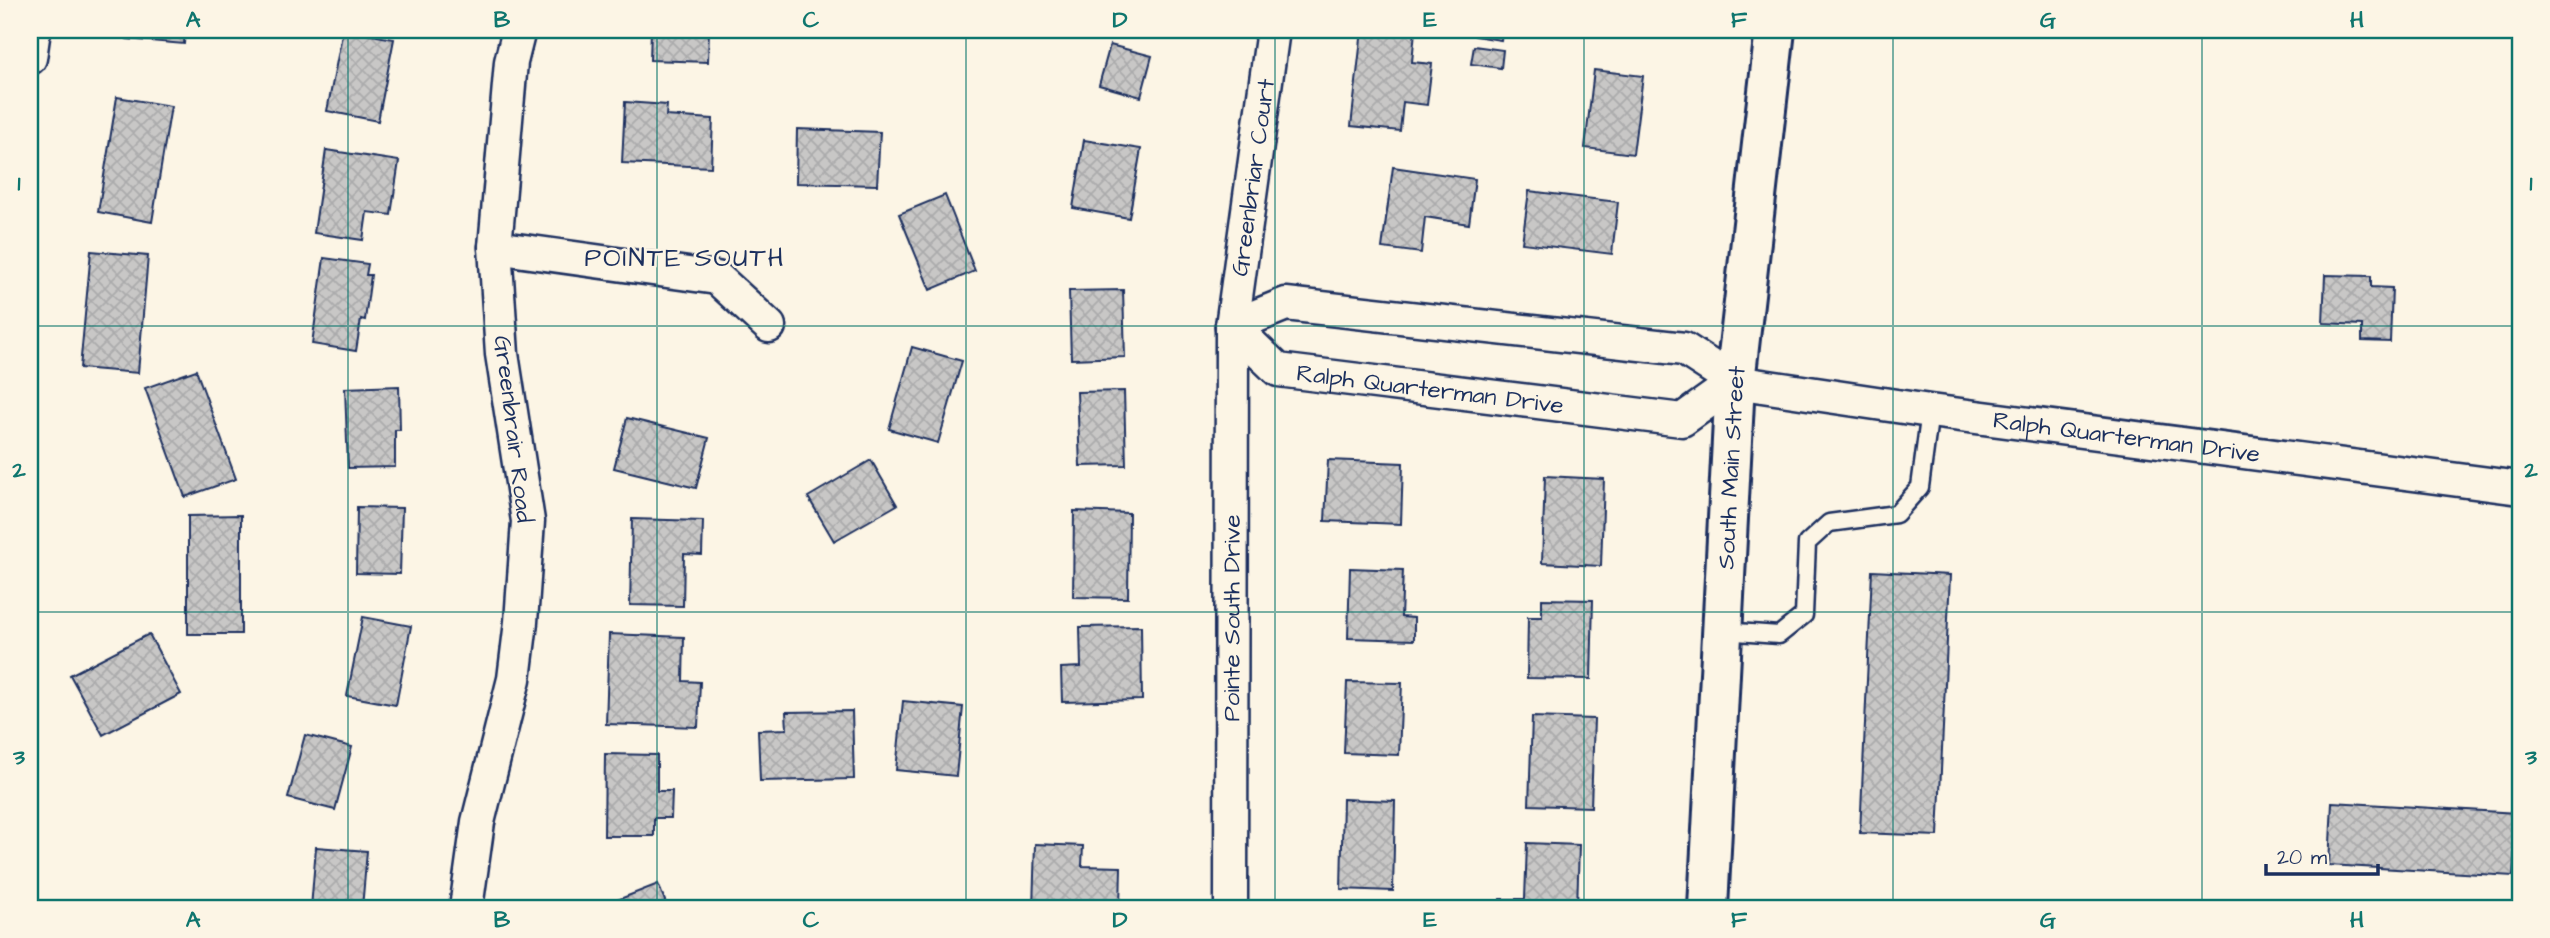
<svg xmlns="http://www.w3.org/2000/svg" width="2550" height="938" viewBox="0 0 2550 938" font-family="'Architects Daughter',sans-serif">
  <defs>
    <pattern id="building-cross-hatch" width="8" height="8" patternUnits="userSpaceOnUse" patternTransform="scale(1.75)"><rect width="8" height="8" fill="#c8c7c6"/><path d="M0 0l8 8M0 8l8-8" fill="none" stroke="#ababac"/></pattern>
  </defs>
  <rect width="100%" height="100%" fill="#fcf5e5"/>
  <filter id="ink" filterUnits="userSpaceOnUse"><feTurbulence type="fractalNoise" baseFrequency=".0143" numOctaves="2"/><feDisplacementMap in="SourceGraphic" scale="14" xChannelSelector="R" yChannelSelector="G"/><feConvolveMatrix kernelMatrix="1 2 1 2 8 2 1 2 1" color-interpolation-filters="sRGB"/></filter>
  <g filter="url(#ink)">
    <path fill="url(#building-cross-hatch)" stroke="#1b2f5e" stroke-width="2" d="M128,30h57l-1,14 -57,-5z
      M343,30l51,9 -16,82 -51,-10z
      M651,30h58l-1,32 -58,-2z
      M1362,30l53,1 -3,31 20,2 -5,41 -24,-3 -3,29 -49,-5z
      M1476,30h27l-2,10 -26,-4z
      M1587,30h52v8l-52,-5z
      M1110,45l42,11 -11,41 -42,-12z
      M1474,46l29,4 -2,18 -30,-4z
      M1594,70l49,6 -10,78 -48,-6z
      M117,97l54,9 -19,116 -54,-10z
      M625,102l42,3 -1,11 47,3 -2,48 -89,-4z
      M797,129l83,3 -3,53 -81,-2z
      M1084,140l57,9 -12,69 -56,-10z
      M326,150l73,11 -8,54 -24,-3 -4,28 -49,-7z
      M1393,167l82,12 -6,45 -44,-7 -4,36 -39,-5z
      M1529,191l89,11 -6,52 -90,-11z
      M945,195l30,76 -45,19 -31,-76z
      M91,251l57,5 -10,117 -58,-5z
      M324,258l44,6 -2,11h5l-6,45 -4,-1 -5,32 -44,-7z
      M2325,275l46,1v11l21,1 -2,54 -28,-1v-16l-39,-2z
      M1123,290l2,67 -54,2 -2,-68z
      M912,347l50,14 -24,82 -49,-14z
      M196,370l40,109 -51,18 -40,-109z
      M399,386l1,44h-5v37l-47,1 -3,-80z
      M1124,391l2,74 -46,1 -3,-74z
      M627,418l82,20 -13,50 -82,-20z
      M871,460l26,45 -63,36 -26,-44z
      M1328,460l75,3 -2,61 -76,-3z
      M1545,476l59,3 -3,87 -59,-3z
      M357,507l45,1 -2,66 -44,-1z
      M1074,511l55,2 -1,85 -55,-1z
      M241,515v119h-53v-118z
      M632,519l71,2 -1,34 -18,-1 -1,52 -53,-1z
      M1350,568l53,2 -2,47 13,1v22l-66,-2z
      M1872,571l78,4 -12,261 -78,-3z
      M1542,599l51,1 -2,79 -64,-1 1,-61h14z
      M363,617l48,9 -15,79 -49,-9z
      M1141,626l1,74 -80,2 -1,-34 20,-1 -1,-40z
      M149,634l32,60 -78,41 -33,-60z
      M609,634l75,3 -1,44 17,1 -2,45 -92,-3z
      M1347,682l55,1 -3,72 -55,-2z
      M903,701l60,6 -7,69 -60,-6z
      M852,711l2,68 -94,2 -2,-51 29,-1 -1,-17z
      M1532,717l62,2 -3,88 -62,-2z
      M305,735l47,12 -17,63 -47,-12z
      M605,754l52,1v36h15l-1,27h-17v18h-50z
      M1343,799l52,2 -2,90 -52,-2z
      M2332,802l185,11 -4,63 -184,-11z
      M1527,843l52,2 -2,63h-78l1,-9h25z
      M1035,844l48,2 -1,20 39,1 -1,41h-87z
      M316,847l51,4 -5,57h-51z
      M658,884l10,24h-71z"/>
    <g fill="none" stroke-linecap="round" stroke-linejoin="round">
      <defs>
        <path id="lane" d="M1722,631l57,4 25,-20 3,-72 22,-20 67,-9 24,-27 10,-76"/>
        <g id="street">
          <path d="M30,58l4,-28"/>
          <path d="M495,247l222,31 52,48"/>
          <path id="s1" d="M1232,326l54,-22 398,45 51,33 195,29 590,77"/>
          <path id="s2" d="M1232,326l46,44 404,50 53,-38"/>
          <path d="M466,908l12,-86 36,-143 7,-57 7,-101 -26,-167 -7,-107 16,-185 8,-32"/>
          <path id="s3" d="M1231,908l1,-582 41,-296"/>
        </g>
        <g id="secondary">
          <path id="s4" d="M1708,908l27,-526 40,-352"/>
        </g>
      </defs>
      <use href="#lane" stroke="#1b2f5e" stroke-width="21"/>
      <use href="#street" stroke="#1b2f5e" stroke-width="37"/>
      <use href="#secondary" stroke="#1b2f5e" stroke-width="44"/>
      <use href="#lane" stroke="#fcf5e5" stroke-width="16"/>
      <use href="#street" stroke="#fcf5e5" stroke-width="32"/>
      <use href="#secondary" stroke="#fcf5e5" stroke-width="38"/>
    </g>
  </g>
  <path fill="none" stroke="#0f766e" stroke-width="2" stroke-opacity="0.55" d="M348,30v878M657,30v878M966,30v878M1275,30v878M1584,30v878M1893,30v878M2202,30v878M30,326h2490M30,612h2490"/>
  <g text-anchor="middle" stroke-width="5" stroke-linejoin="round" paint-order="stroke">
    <g font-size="24" fill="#1b2f5e" stroke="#fcf5e5">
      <text dy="8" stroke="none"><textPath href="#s3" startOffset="732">Greenbriar Court</textPath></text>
      <text dy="8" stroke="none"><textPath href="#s2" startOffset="217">Ralph Quarterman Drive</textPath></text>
      <text transform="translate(514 429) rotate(83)" y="8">Greenbrair Road</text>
      <text dy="8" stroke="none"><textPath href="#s1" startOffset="915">Ralph Quarterman Drive</textPath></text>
      <text dy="8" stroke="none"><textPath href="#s4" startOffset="441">South Main Street</textPath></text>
      <text dy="8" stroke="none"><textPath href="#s3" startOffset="290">Pointe South Drive</textPath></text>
    </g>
    <g font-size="26" letter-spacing="2" fill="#1b2f5e" stroke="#fcf5e5">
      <text x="685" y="266">POINTE SOUTH</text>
    </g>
  </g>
  <rect width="2550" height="938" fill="none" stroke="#fcf5e5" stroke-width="77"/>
  <path d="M2266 864v10h112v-10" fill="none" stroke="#1b2f5e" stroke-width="3.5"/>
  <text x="2277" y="864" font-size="21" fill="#1b2f5e" stroke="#fcf5e5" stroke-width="5" paint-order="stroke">20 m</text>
  <rect x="38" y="38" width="2474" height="862" fill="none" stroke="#0f766e" stroke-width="2.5"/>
  <g font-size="23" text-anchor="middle" font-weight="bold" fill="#0f766e">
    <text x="193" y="27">A</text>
    <text x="502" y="27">B</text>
    <text x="811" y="27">C</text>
    <text x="1120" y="27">D</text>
    <text x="1430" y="27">E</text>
    <text x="1739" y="27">F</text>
    <text x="2048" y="27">G</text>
    <text x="2357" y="27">H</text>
    <text x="19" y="190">1</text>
    <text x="2531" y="190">1</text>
    <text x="19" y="477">2</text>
    <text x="2531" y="477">2</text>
    <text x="19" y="764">3</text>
    <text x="2531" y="764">3</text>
    <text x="193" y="927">A</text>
    <text x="502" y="927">B</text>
    <text x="811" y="927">C</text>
    <text x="1120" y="927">D</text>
    <text x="1430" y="927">E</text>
    <text x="1739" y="927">F</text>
    <text x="2048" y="927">G</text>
    <text x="2357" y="927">H</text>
  </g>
</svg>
